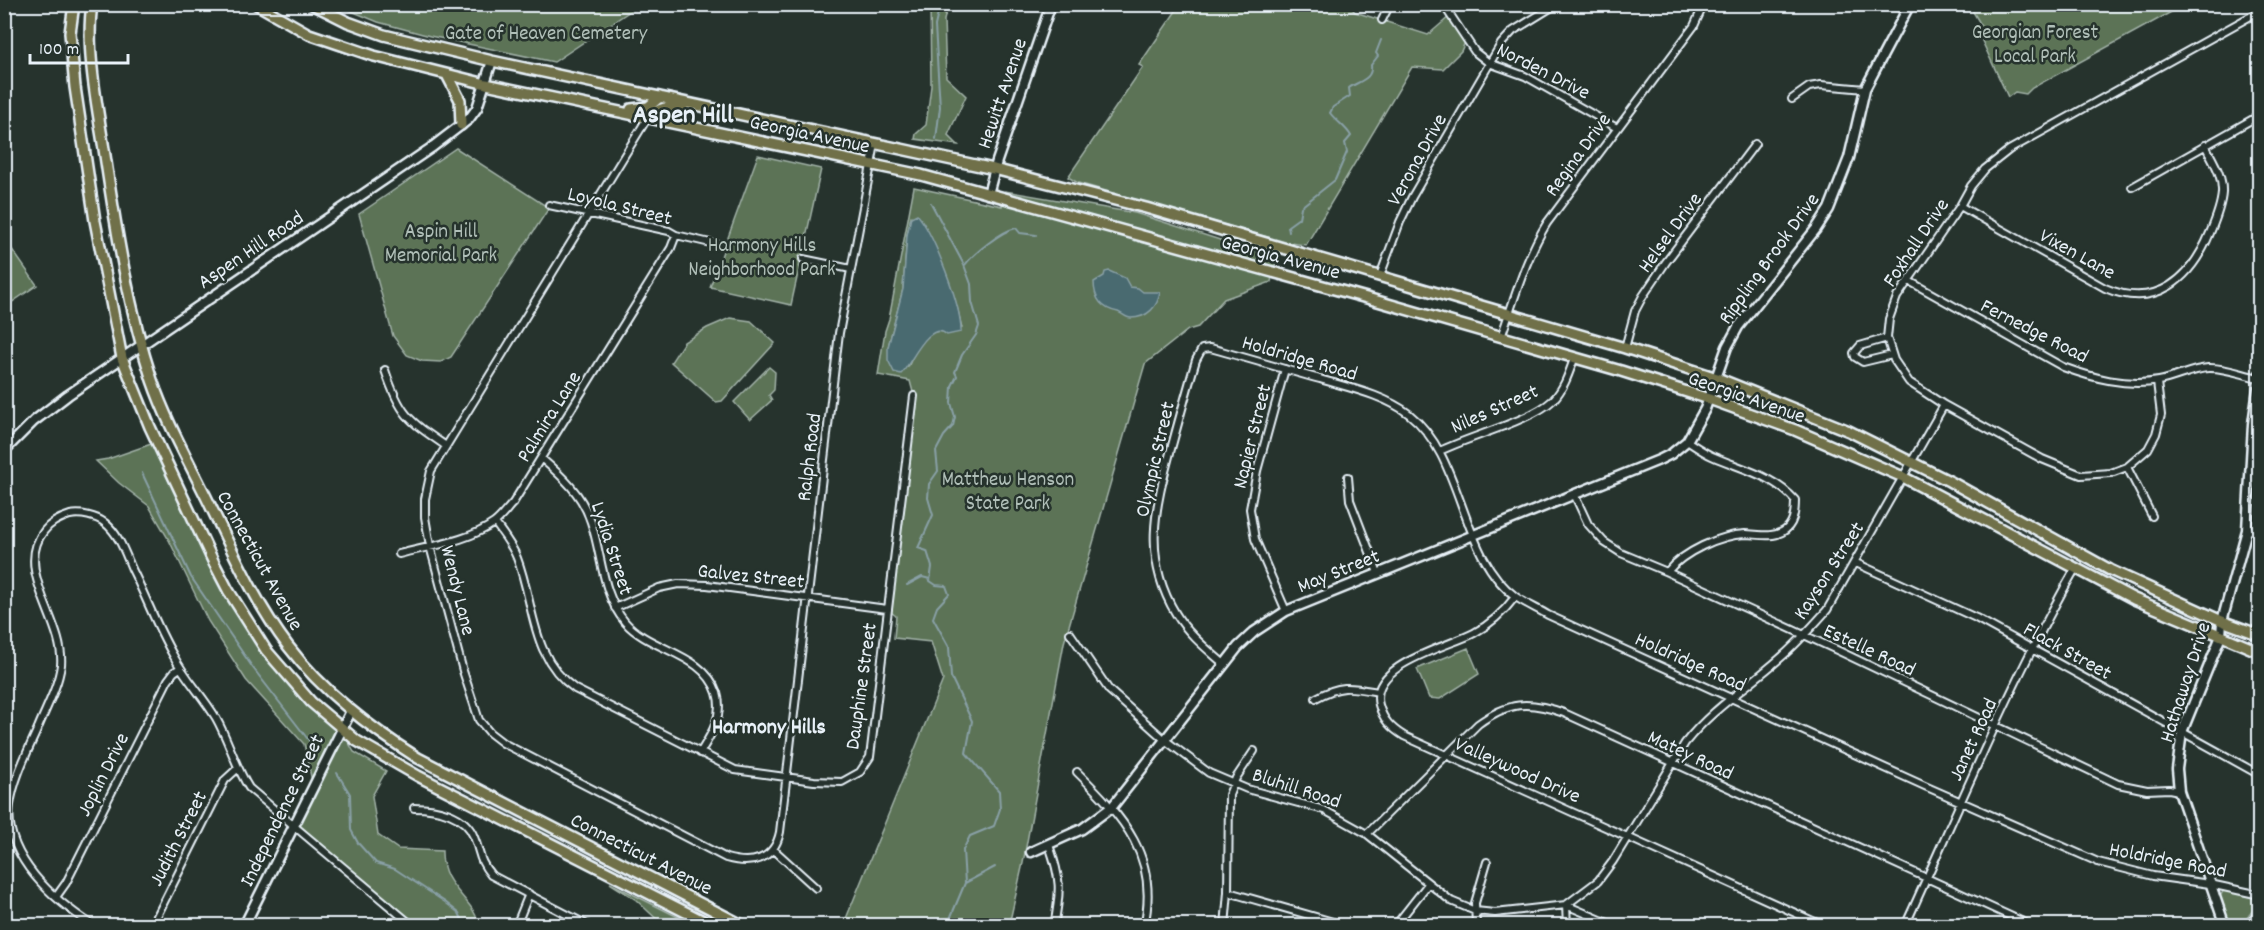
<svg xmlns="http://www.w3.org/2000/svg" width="2264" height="930" viewBox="0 0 2264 930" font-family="Dekko,sans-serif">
  <rect width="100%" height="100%" fill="#26332d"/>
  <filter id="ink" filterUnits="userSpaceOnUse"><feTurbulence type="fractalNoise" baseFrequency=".0167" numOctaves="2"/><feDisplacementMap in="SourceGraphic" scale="12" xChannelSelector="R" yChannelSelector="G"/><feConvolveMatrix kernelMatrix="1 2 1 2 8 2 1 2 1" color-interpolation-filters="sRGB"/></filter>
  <g filter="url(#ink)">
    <path fill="#5b7357" stroke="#a2b2a8" stroke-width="1.5" fill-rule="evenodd" d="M337,5h302l-85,57 -124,-26 -52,-14z
      M930,5h18l-4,15 2,57 20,19 -18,39 10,10 -43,-6 1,-5 10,-9 5,-39z
      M1180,5h169l6,7 73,23 22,-19 16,24 -5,11 -18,18 -31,-2 -106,178 -17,-2 -211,-60 -10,-6 75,-110 -4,-2z
      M1969,5h215l-152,83 -6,6 -11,-2 -7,5 -31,-67 4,-5z
      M456,148l93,60 -98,149 -10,5 -19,-1 -15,-6 -14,-19 -34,-122z
      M758,155l63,14 -30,136 -81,-18z
      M914,187l88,19 3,-15 130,22 142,45 -6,24 -47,17 -26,28 -10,3 -43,34 -81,279 -41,220 -14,62 -166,1 100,-246 -12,-38 -37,-4 2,-22 -9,-7 27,-213 -4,-15 -32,-6 7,-44 4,-12zM911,217l46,90 5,21c-8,2 -17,1 -24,3 -17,3 -24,23 -30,36l-20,-20 15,-58 4,-54z
      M4,238l33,47 -32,22h-1z
      M730,318l21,3 24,22 -53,58 -6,1 -45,-40 13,-20 23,-14z
      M769,367l6,5 -1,18 -5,5 3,5 -22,20 -16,-18z
      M157,442l92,182 92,105 13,23 32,19 -14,25 6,39 20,14 44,2c-1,37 32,47 37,74h-66l-119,-100 19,-39 -9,-42 -58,-64 -38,-59 -39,-81 -20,-34 -30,-23 -23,-22 12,-2z
      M1468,648l11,26 -39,25 -11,-1 -12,-29z
      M610,883l84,42h-31l-28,-26z
      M2224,890l32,8 2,5 -16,22h-12l-10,-29z"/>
    <path fill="#496a70" stroke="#89a0a6" stroke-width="1.5" d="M917,214c17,20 45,93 44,118l-14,3c-18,-17 -36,30 -46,39l-7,-2 -6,-12v-13l15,-58 4,-54 4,-18z
      M1109,271l16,7 5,9 8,1 5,4h17c-2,15 -13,26 -29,26 -5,0 -8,-4 -13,-6 -16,-3 -24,-13 -24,-30l10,-6 1,-4z"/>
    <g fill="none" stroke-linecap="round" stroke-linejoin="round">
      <path stroke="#89a0a6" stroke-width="2" d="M936,139l4,-32 -5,-81 5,-22
        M931,203l33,62 7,19 1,18 7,24 -3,9 -14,20 -7,17 2,4 -5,10 -1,17 4,14 -2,9 -9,10 -8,15 2,20 -9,13 -1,14 5,17 -15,33 9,3 5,16 -2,14 6,4 10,1 3,8 -12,13 -4,11 16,29 2,30 21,44 -6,32 33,38 1,18 -6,17 -24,10 -7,14 2,33 -18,43
        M1289,232l-1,-6 11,-8 2,-11 34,-27 12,-28 -2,-9 6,-7c-5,-9 -14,-14 -21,-23l3,-6 17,-11 -1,-8c9,-7 24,-8 22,-23l7,-9 -2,-3 5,-13
        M965,265c8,-11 36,-34 51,-37l4,5 16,2
        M142,473l49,104 62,91 64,83
        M907,585l15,-8 8,2
        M337,773l13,21 1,36 7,13 18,20 19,6 50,33 14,11 6,13
        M965,883l30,-16"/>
      <defs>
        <path id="street" d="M1443,4l32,48 14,11 36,13 92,52
          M1382,20l8,-16
          M1792,99l17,-12 12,-2 44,4
          M648,117l-217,354 -6,28v18l5,29 33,125 16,49 11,13 13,10 223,115c25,7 48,3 54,-26l59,-499 36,-189
          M2132,187l128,-72
          M549,205l120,26 7,4 43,10
          M1960,206l145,82c51,22 86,-9 105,-55 5,-12 11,-26 12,-40 1,-18 -9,-32 -17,-48
          M803,259l48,10
          M1380,276l20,-54 12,-25 89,-153 12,-13 44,-27
          M1909,281l154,86c30,11 63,20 96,14 16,-3 33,-12 49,-13 17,-1 35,7 51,10
          M1501,337c14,-39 24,-78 46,-114l147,-197 10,-22
          M1887,338l-27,8 -6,7 1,4 8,5 29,-7
          M1625,348l10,-37 8,-15 23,-34 89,-118
          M1285,369l-28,102 -7,38 5,30 31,72
          M385,370c15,45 23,50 61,76
          M2157,382l4,33 -5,19 -8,15 -21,18 -16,6 -30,2 -39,-16 -98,-54 -35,-23 -15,-22 -7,-22 2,-19 8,-22 63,-91 11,-20 14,-17 24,-19 251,-139
          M1440,451c30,-15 91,-30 113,-51 11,-11 16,-27 21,-41
          M541,458c22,19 41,36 50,64 11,33 11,73 34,100 25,29 79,31 92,71 7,22 -6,42 -17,60
          M2127,467l25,49
          M1348,477l2,23 28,73
          M1574,494l14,30 16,18 17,11 46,19 174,80 277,132 29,6 22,-1 10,2
          M495,523c8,11 17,22 22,35 18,47 13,99 58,131l160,81 79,11 28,1 18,-10 10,-15 44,-361
          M2247,530l13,1
          M399,554c30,-8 68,-12 95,-31 7,-5 13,-14 19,-20l158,-255 5,-13
          M1856,563l120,55 284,157
          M1667,572c16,-20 53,-37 78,-38 12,0 26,4 37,-2 12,-6 13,-20 13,-32 -22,-25 -54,-31 -83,-44 -9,-4 -17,-10 -25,-15
          M1515,597c-12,16 -24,27 -41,36 -26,14 -106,31 -95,72 4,15 12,23 25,31l420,190
          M615,608l44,-20 19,-4 29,1 180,24
          M1070,633l39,57 56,50 44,33 38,16 77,21 43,24 84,67 24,10 20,2 71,-8 49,21
          M1224,664c-17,-15 -36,-30 -48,-50 -34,-56 -21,-106 -5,-165 8,-29 16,-59 25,-89l6,-11 8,-1c37,10 73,21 110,31 30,9 64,16 89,35 56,44 50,142 107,183 10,7 22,12 32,18l379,172 171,75 55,14 57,8 50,11
          M1316,698c25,-14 35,-11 62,-6
          M1077,772c46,45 83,85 67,154
          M414,808c23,0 51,6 60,29 7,17 4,22 17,38l98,51
          M1367,834l111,-110c30,-22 50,-24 86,-11l468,213
          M1049,845c12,34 12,45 5,81
          M773,849l43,39
          M1228,892l119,34
          M56,897l10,-14 102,-203 6,-8 6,-4
          M94,926c-39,-25 -91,-69 -84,-121 4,-27 17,-52 28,-77 8,-20 20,-41 23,-63 4,-43 -48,-95 -17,-134 6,-8 16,-13 26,-16 11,-2 26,1 35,8 14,11 20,30 27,46 14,28 25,58 41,86 12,23 30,41 43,63 13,23 19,48 33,70l164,138
          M152,926l73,-146 12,-11
          M516,926l13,-32
          M1225,926l3,-34 1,-97 7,-17 18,-27
          M1395,926l33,-42
          M1476,926l-1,-23 12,-41
          M1567,926l-1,-21 32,-24 15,-20 72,-118c26,-33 61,-55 93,-83 18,-15 33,-32 49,-50l117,-205
          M1905,926c55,-120 105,-243 170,-357"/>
        <path id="secondary" d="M988,194l9,-33 54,-157
          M4,451l30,-30 34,-26 363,-247 38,-29 8,-11 15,-47
          M1031,852l51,-23 30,-22 126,-160 16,-15 32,-21 373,-151 12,-6 16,-13 18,-32 22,-62 11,-20 78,-98 13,-20 20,-51 16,-69 45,-85
          M244,926l107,-215
          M2225,926l-46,-135 -2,-22 5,-37 39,-96 1,-15 25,-91 6,-106 7,-50
          M2250,926l10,-13"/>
        <path id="primary" d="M74,4l-4,29 5,54 20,134 27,137 28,69 64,136 14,27 38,60 45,52 46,39 61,35 295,150
          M92,4c-7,48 7,111 14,158 11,73 23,148 46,218 15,44 39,85 59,127 23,47 45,97 77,139 35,46 81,81 130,112l326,168
          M256,4l53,30 65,22 112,28 435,91 453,125 247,71 88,28 86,31 108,47 231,122 126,53
          M312,4l36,18 36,13 108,26 502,108 152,39 479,140 92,30 132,53 100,50 161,89 112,51 38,14
          M447,75l13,25 1,25
          M631,109l17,-2 12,-10
          M648,117c11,-9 21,-12 35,-9"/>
      </defs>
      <use href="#street" stroke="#e8f1f8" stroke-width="10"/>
      <use href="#secondary" stroke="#e8f1f8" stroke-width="13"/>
      <use href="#primary" stroke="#e8f1f8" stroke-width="14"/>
      <use href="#street" stroke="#26332d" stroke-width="6"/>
      <use href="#secondary" stroke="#26332d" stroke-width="8"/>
      <use href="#primary" stroke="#70704a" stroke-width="9"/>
    </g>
  </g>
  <g text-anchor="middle" stroke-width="5" stroke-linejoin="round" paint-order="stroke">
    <g font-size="21" fill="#b0bfb8" stroke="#26332d">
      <text x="2035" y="38">Georgian Forest<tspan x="2035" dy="24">Local Park</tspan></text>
      <text x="546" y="39">Gate of Heaven Cemetery</text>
      <text x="441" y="237">Aspin Hill<tspan x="441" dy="24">Memorial Park</tspan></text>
      <text x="762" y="251">Harmony Hills<tspan x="762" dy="24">Neighborhood Park</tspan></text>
      <text x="1008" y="485">Matthew Henson<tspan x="1008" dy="24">State Park</tspan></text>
    </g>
    <g font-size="21" fill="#e8f1f8" stroke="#26332d">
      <text transform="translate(1544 70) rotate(27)" y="7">Norden Drive</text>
      <text transform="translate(1001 93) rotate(-71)" y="7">Hewitt Avenue</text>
      <text transform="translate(810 133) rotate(12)" y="7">Georgia Avenue</text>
      <text transform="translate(1577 154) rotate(-54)" y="7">Regina Drive</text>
      <text transform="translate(1416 159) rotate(-61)" y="7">Verona Drive</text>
      <text transform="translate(620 205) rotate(14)" y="7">Loyola Street</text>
      <text transform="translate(1669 232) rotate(-54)" y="7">Helsel Drive</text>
      <text transform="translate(1915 242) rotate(-56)" y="7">Foxhall Drive</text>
      <text transform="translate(250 249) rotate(-34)" y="7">Aspen Hill Road</text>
      <text transform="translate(2078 253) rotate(29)" y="7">Vixen Lane</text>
      <text transform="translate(1281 256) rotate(15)" y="7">Georgia Avenue</text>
      <text transform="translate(1768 258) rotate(-54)" y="7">Rippling Brook Drive</text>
      <text transform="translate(2035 330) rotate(27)" y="7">Fernedge Road</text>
      <text transform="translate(1300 357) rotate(16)" y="7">Holdridge Road</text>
      <text transform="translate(1747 396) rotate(19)" y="7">Georgia Avenue</text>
      <text transform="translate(1494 408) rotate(-24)" y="7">Niles Street</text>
      <text transform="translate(548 416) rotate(-58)" y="7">Palmira Lane</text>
      <text transform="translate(1251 436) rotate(-76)" y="7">Napier Street</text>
      <text transform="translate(808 457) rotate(-83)" y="7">Ralph Road</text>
      <text transform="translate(1154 459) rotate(-77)" y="7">Olympic Street</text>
      <text transform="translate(613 548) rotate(72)" y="7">Lydia Street</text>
      <text transform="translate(261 560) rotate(61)" y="7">Connecticut Avenue</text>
      <text transform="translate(1338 570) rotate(-22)" y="7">May Street</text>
      <text transform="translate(1828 570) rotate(-57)" y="7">Kayson Street</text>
      <text transform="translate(751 575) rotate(6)" y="7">Galvez Street</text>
      <text transform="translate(459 590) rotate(76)" y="7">Wendy Lane</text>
      <text transform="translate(1870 649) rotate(25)" y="7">Estelle Road</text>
      <text transform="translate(2068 650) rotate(29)" y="7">Flack Street</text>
      <text transform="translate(1691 661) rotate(24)" y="7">Holdridge Road</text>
      <text transform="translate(2184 682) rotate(-72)" y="7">Hathaway Drive</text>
      <text transform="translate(860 686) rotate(-82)" y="7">Dauphine Street</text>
      <text transform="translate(1972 739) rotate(-65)" y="7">Janet Road</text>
      <text transform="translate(1691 754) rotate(25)" y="7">Matey Road</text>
      <text transform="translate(1518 769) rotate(24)" y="7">Valleywood Drive</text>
      <text transform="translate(102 774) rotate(-63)" y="7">Joplin Drive</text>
      <text transform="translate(1297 787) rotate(18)" y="7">Bluhill Road</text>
      <text transform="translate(281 810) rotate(-64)" y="7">Independence Street</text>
      <text transform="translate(177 838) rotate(-63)" y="7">Judith Street</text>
      <text transform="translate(642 853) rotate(27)" y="7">Connecticut Avenue</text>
      <text transform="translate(2168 859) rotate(11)" y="7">Holdridge Road</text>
    </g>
    <g font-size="22" font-weight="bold" fill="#e8f1f8" stroke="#26332d">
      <text x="769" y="733">Harmony Hills</text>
    </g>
    <g font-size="27" font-weight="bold" fill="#e8f1f8" stroke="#26332d">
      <text x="683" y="122">Aspen Hill</text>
    </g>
  </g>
  <rect width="2264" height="930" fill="none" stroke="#26332d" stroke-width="24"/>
  <rect x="12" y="12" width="2240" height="906" fill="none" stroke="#e8f1f8" stroke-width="2" filter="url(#ink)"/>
  <path d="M30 54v9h98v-9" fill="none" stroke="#e8f1f8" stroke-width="3"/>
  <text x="39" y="54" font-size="18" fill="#e8f1f8" stroke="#26332d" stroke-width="4.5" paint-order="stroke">100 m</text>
</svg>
